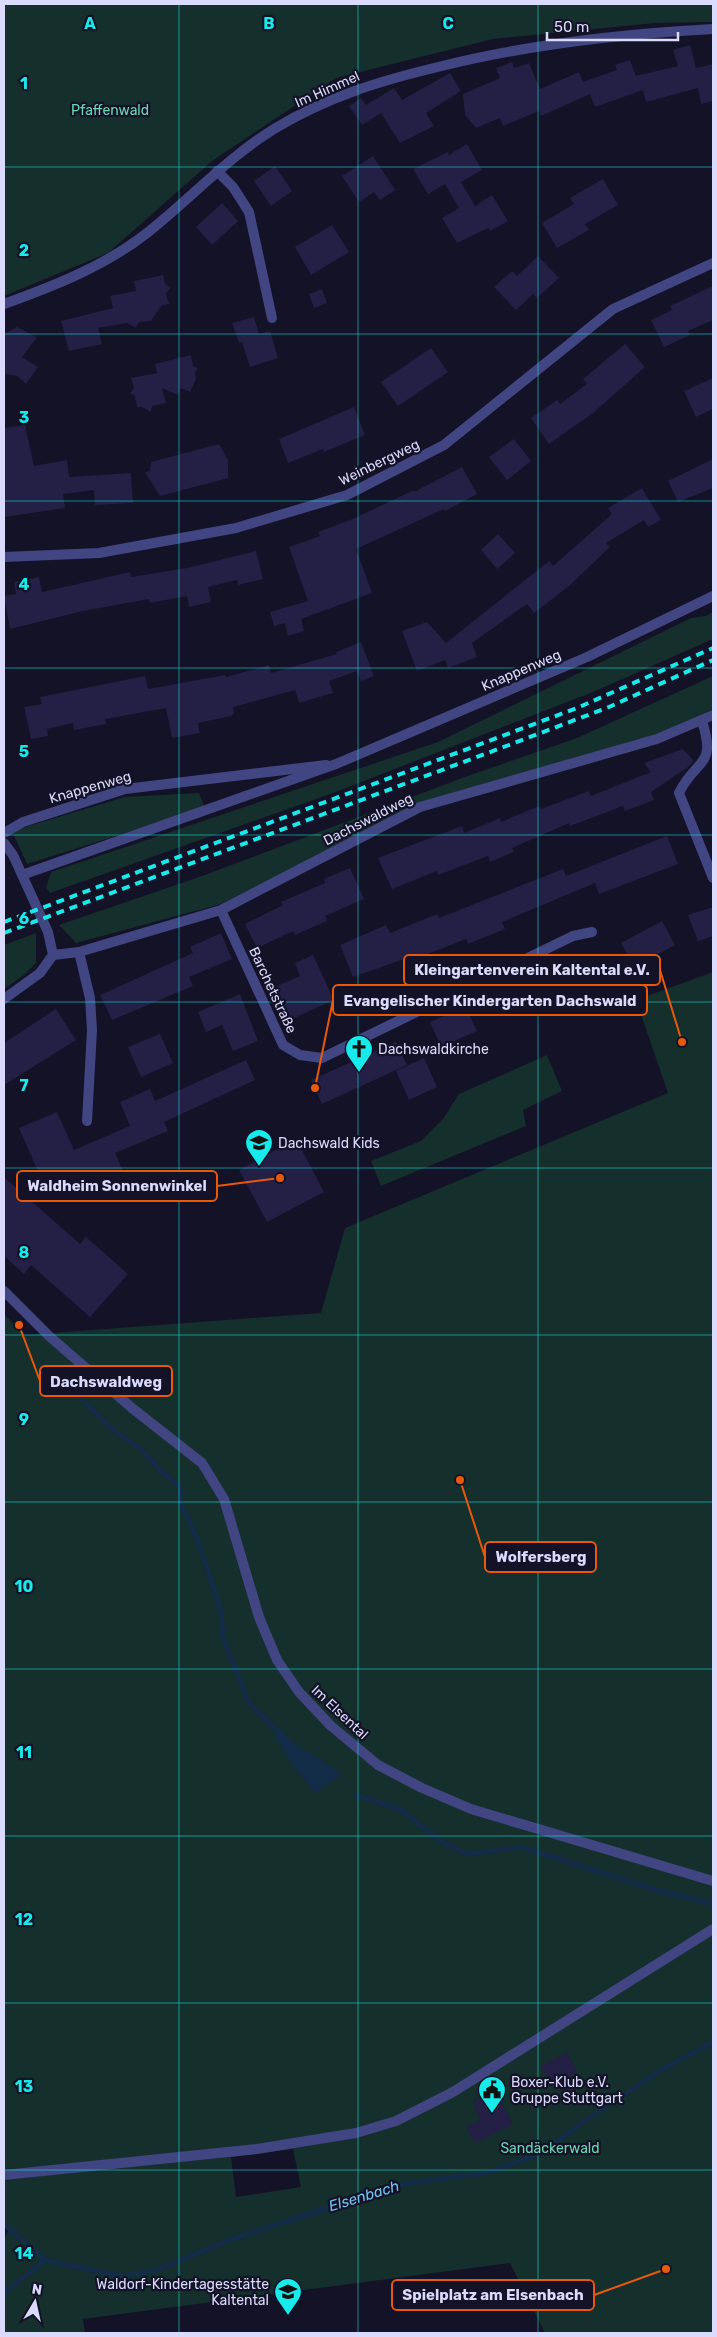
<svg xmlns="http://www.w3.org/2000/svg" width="717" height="2337" viewBox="0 0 717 2337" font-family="Rubik,sans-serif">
  <rect width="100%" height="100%" fill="#131226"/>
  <path fill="#152f2c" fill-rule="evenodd" d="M4,4h709v18l-58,1 -162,16 -157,39 -124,83 -104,92 -104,43z
    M713,612v27l-120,53 -260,101 -283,100 -4,-6 5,-15 387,-130 253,-124 15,-2z
    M713,676v33l-45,22 -248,75 -199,98 -145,39 -17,-18 143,-49 260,-98 115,-40z
    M199,793l6,15 -178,56 -15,-33 113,-34z
    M36,933v30l-12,12 -20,14v-44z
    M713,972v1361h-168l-35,-70 -427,56 2,14h-81v-95l5,-8 -5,-6v-910l21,21 296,-22 24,-85 323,-135 -32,-93zM293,2149l8,38 -65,10 -5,-40z
    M547,1055l15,36 -39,19 3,16 -145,60 -10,-25 50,-20 22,-22 16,-25z"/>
  <path fill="#132c48" d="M279,1731c18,18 43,27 63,43l-26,19c-17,-18 -30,-37 -42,-59z"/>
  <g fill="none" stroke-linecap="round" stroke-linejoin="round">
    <path stroke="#132c48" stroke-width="5" d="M80,1398l36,34 26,18 21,23 17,14 1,16 17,38 23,70 2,27 26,65 43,41
      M356,1795l44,14 40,32 27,13 54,-7 139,44 53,13
      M4,2224l41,36 76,16 33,-5 78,-32 169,-55 85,-11 56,-20 41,-31 78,-52 52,-28
      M4,2293l41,-33"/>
  </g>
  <path fill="#231f45" d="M690,45l6,23 17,-4v37l-12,3 -3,-16 -52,14 -3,-12 -48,17 -5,-13 -49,22 -2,-5 -36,15 -3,-8 -24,10 -11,-13 -2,-21 37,-16 -4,-10 16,-6 2,6 15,-5 11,26 39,-17 4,10 34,-12 -2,-5 15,-5 6,16 42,-10 -5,-16z
    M450,73l11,18 -35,22 8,13 -34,17 -19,-30 -19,12 -13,-19 12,-8 5,7 28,-17 8,12z
    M467,144l15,26 -21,12 14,24 17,-11 16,26 -18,10 -2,-3 -31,15 -15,-25 17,-10 -14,-24 -17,10 -15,-25 35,-17 1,3z
    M373,156l22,34 -15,10 -6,-8 -15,10 -17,-26z
    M275,166l17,25 -21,15 -17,-25z
    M603,179l15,26 -33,19 4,6 -32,18 -15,-25 32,-19 -4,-6z
    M222,203l16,18 -26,24 -16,-18z
    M332,225l17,27 -38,23 -16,-28z
    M538,256l21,22 -22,20 -4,-4 -17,16 -22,-23 18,-16 5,5z
    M163,275l2,9 5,4 -4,6 3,10 -7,1 -11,16 -12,1 -3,6 -9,-5 -29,5 4,16 -33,7 -8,-30 52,-13 -3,-12 26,-5 -2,-10z
    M713,286v34l-25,11 2,4 -26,12 -13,-27 21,-10 -2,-4z
    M322,289l5,14 -13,5 -5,-14z
    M254,317l5,17 11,-3 8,27 -28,9 -8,-25 -3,1 -7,-20z
    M17,327l20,10 -15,20 16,10 -12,17 -9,-8 -13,-2v-40z
    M625,344l20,23 -52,46 -44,31 -18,-26 26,-18 3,4 27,-20 -4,-5z
    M431,348l17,24 -50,34 -17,-24z
    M191,355l2,11 5,2 -3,5 1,6 -6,13 -9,-4 -3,7 -16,-7 4,15 -14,3 -1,6 -9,-5h-5l-2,-11 -5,-3 4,-5 -3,-10 26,-5 -2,-9z
    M713,378v31l-17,8 -12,-26z
    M354,407l11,28 -41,17 -1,-3 -35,14 -9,-24z
    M25,425l9,41 33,-6 2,17 62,-4 2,30 -38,2 -1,-15 -31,4 2,14 -60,9 -1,-89z
    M514,439l17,22 -24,19 -18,-23z
    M219,444l9,16v18l-68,18 -15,-24 5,-1 1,-9z
    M713,459v29l-35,14 -10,-21z
    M462,467l15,27 -32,17 -1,-2 -88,40 16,44 -71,26 3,12 -16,5 -3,-13 -11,3 -4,-14 38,-11 -19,-54 31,-11 -2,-4 37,-14 59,-28v2z
    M642,488l19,32 -13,7 -4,-7 -38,23 4,4 -41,39 -35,27 -7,-9 -55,39 5,14 -29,11 -3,-8 -28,11 -15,-40 25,-9 19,21 103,-82 4,5 59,-52 -4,-6z
    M498,534l17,19 -18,16 -16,-19z
    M256,551l7,28 -25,6 -1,-5 -29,7 3,15 -22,5 -2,-11 -37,7 -1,-4 -66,12 -73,18 -6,-33 12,-2 -2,-12 25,-5 3,15 88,-20 1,5 56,-9z
    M361,642l13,34 -13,5 -4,-10 -28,10 4,12 -34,10 -4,-13 -62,17 1,6 -3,3 -33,7 2,10 -28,5 -6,-30 -61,11 1,5 -32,6 -1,-7 -26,6 1,7 -17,3 -7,-32 18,-3 -2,-7 105,-21 3,13 77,-14 1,2 43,-12 2,8 66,-19 -1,-2z
    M683,749l11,12 -6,6 -37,25 3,8 -29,11 -2,-5 -53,20 -1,-3 -57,25 2,4 -24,10 -2,-6 -50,19 -1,-4 -45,18 -14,-31 84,-32 2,7 36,-15 1,4 38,-16 2,3 48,-18 2,5 60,-24 -7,-9z
    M667,836l11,28 -79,30 -4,-11 -93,39 3,7 -37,15 -2,-5 -49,19 -1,-3 -63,22 -13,-32 46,-20 4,8 47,-19 2,4 124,-49 3,7z
    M350,868l14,31 -39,17 2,5 -32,14 -2,-4 -36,17 -12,-24 38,-19 -2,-3 44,-19 -1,-4z
    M713,907v29l-15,5 -10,-26z
    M662,921l13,24 -41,22 -13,-24z
    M221,933l11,26 -43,18 4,9 -81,34 -12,-25 93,-42 -3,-6z
    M313,955l21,45 -51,23 -15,-33 32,-14 -5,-13z
    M567,965l10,23 -23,10 -10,-23z
    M240,994l18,47 -25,10 -11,-26 -16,7 -8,-20z
    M466,1007l11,24 -36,16 -11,-25z
    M56,1009l20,31 -72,45v-42z
    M160,1034l13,29 -32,14 -13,-30z
    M396,1042l11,23 -85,39 -11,-24z
    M424,1058l13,29 -28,13 -13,-29z
    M246,1060l9,20 -91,42 4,9 -53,22 8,18 -50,22 -9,-20 -21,10 -24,-55 38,-16 17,38 56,-24 -10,-24 30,-13 5,12z
    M296,1139l28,53 -57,30 -28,-52z
    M4,1177l76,67 6,-7 42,37 -38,43 -59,-52 -7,9 -20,-18z
    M567,2052l10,20 -25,14 -11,-20z
    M498,2088l7,12 -4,2 12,22 -38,19 -9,-16 14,-7 -6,-12 3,-1 -3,-7z"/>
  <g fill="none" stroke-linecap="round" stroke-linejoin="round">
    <path stroke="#414581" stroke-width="10" d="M217,171l16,16 16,25 23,106
      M4,833l19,-11 102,-33 201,-24
      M79,952l11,46 2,32 -5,91
      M4,2175l253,-26 99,-16 40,-12 57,-29 260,-163"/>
    <path stroke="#414581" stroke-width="10" d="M4,304c50,-18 101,-38 143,-71 43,-34 80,-75 127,-104 53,-32 105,-48 164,-62 91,-23 182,-33 275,-38
      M4,557l95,-4 137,-25 111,-33 97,-50 169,-136 100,-46
      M702,721c15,47 -6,37 -23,72l34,85
      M4,843l9,12 35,77 5,23 -13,18 -36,26
      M22,875l314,-111 251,-107 126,-61
      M221,910l62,135 17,10 22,3 251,-122 19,-4
      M53,955l26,-3 142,-42 199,-103 237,-68 56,-24
      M4,1291l45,45 83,72 70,55 22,36 35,118 18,43 22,32 32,34 47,39 44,23 49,21 242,72"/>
    <path stroke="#17eaeb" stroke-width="4" stroke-dasharray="8 6" stroke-linecap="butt" d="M4,922l573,-214 136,-60
      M4,933l505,-188 100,-38 104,-47"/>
  </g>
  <path fill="none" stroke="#17eaeb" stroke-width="1" stroke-opacity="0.55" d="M179,4v2329M358,4v2329M538,4v2329M4,167h709M4,334h709M4,501h709M4,668h709M4,835h709M4,1002h709M4,1168h709M4,1335h709M4,1502h709M4,1669h709M4,1836h709M4,2003h709M4,2170h709"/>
  <defs>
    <symbol id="church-pin" viewBox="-11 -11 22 30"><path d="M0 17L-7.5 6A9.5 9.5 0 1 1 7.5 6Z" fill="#17eaeb" stroke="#131226"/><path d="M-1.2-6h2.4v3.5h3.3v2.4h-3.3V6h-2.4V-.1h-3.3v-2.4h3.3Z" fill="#111"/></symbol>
    <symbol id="school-pin" viewBox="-11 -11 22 30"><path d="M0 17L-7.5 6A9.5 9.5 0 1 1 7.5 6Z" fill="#17eaeb" stroke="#131226"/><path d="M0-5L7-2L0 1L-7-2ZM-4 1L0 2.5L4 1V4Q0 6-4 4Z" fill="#111"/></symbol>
    <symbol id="civic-pin" viewBox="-11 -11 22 30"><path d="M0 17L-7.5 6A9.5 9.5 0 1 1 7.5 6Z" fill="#17eaeb" stroke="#131226"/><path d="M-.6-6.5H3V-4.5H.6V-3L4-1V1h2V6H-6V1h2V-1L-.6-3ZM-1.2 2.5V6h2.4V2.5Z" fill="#111"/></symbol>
  </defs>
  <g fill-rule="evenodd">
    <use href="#church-pin" x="343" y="1033" width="32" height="43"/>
    <use href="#school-pin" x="243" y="1127" width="32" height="43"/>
    <use href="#civic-pin" x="476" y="2074" width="32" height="43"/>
    <use href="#school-pin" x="272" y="2276" width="32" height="43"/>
  </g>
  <g text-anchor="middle" stroke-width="4.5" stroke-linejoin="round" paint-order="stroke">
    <g font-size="14" fill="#dadafc" stroke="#131226">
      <text transform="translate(327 89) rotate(-24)" y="5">Im Himmel</text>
      <text transform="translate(379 462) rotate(-26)" y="5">Weinbergweg</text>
      <text transform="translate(521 670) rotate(-23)" y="5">Knappenweg</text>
      <text transform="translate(90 787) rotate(-16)" y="5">Knappenweg</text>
      <text transform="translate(368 819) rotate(-27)" y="5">Dachswaldweg</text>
      <text transform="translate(273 990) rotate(65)" y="5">Barchetstraße</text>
      <text transform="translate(340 1712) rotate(43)" y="5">Im Elsental</text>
    </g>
    <g font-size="14" fill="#6bd6b1" stroke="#131226">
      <text x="110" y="115">Pfaffenwald</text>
      <text x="550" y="2153">Sandäckerwald</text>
    </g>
    <g font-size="14" fill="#dadafc" stroke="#131226" text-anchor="start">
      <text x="378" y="1054">Dachswaldkirche</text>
      <text x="278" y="1148">Dachswald Kids</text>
      <text x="511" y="2087">Boxer-Klub e.V.<tspan x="511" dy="16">Gruppe Stuttgart</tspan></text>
      <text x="269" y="2289" text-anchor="end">Waldorf-Kindertagesstätte<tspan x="269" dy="16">Kaltental</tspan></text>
    </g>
    <g font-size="15" font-style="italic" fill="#71c3f3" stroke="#131226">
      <text transform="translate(364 2196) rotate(-17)" y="5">Elsenbach</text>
    </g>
  </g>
  <g font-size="16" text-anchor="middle" font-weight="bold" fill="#17eaeb" stroke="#131226" stroke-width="4.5" stroke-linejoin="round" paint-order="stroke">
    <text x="90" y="29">A</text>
    <text x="269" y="29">B</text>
    <text x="448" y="29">C</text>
    <text x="24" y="89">1</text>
    <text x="24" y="256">2</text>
    <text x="24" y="423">3</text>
    <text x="24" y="590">4</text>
    <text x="24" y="757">5</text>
    <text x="24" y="924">6</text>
    <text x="24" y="1091">7</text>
    <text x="24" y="1258">8</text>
    <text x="24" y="1425">9</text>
    <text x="24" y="1592">10</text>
    <text x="24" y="1758">11</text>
    <text x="24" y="1925">12</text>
    <text x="24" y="2092">13</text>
    <text x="24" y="2259">14</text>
  </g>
  <path fill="none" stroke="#e8590c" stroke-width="2" d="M682 1042L660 970M315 1088L333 1000M280 1178L217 1186M19 1325L40 1381M460 1480L485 1557M666 2269L594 2295"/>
  <g fill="#e8590c" stroke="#131226" stroke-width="2">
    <circle cx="682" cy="1042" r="5"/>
    <circle cx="315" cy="1088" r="5"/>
    <circle cx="280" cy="1178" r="5"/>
    <circle cx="19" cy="1325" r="5"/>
    <circle cx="460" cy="1480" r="5"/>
    <circle cx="666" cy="2269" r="5"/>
  </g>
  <g fill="#131226" stroke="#e8590c" stroke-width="2">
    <rect x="404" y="955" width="256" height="30" rx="5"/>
    <rect x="333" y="985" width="314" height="30" rx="5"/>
    <rect x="17" y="1171" width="200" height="30" rx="5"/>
    <rect x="40" y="1366" width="132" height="30" rx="5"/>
    <rect x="485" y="1542" width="111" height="30" rx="5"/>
    <rect x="392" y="2280" width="202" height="30" rx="5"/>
  </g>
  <g font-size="15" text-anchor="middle" font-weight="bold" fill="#dadafc">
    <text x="532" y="975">Kleingartenverein Kaltental e.V.</text>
    <text x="490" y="1006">Evangelischer Kindergarten Dachswald</text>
    <text x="117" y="1191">Waldheim Sonnenwinkel</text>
    <text x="106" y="1387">Dachswaldweg</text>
    <text x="541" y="1562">Wolfersberg</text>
    <text x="493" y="2300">Spielplatz am Elsenbach</text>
  </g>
  <rect width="717" height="2337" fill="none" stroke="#dadafc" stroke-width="10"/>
  <g transform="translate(35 2302) rotate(9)" stroke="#131226" stroke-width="4" paint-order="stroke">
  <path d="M0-4L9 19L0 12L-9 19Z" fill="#dadafc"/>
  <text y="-8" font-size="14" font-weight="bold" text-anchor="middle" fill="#dadafc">N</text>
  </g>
  <path d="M547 32v8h131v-8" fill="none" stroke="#dadafc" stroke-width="2.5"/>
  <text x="554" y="32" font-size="15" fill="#dadafc" stroke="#131226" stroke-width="4" paint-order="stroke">50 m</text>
</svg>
